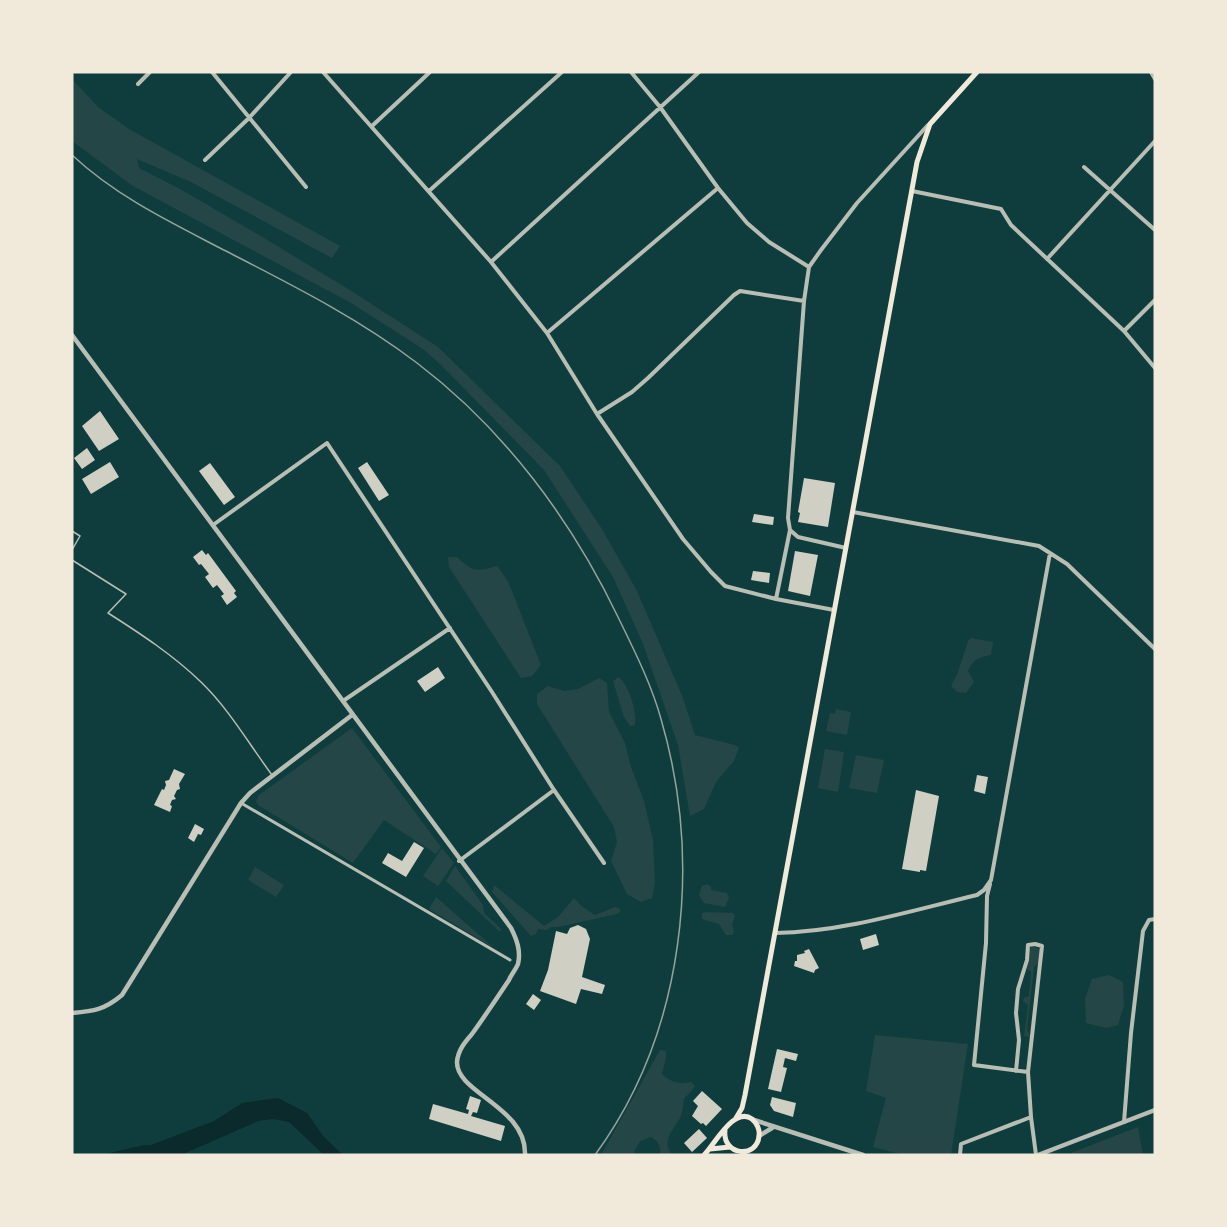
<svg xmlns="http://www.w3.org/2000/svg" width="1227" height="1227" viewBox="0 0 1227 1227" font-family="Ubuntu,sans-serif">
  <rect width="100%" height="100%" fill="#0f3d3e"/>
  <path fill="#244646" d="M72,79l26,28 31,22 211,117 -8,12 -141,-76 -54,-23 2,9 41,21 79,46 94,57 85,55 122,119 42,63 35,62 46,107 12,37 40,10 4,3 -5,13 -18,21 -12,27 -14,7 -12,-71 -35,-101 -30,-67 -69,-107 -104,-106 -17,-15 -72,-46 -218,-117 -61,-45z
    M448,557h9c16,15 19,15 40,9l11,15 33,84 -9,11 -11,2 -72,-111z
    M971,638l22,4 -2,13c-12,2 -18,4 -23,16l6,11 -8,11 -9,-1 -6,-6 6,-11 11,-34z
    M619,677c10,9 18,34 16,48l-5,1 -6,-9 -11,-36z
    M599,678l8,5 2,29 16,31 6,24 13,34 9,39 2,43 -3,15 -11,4 -14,-8 -16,-33 6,-19 -3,-15 -77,-123v-10l11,-8 16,5 14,-2z
    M836,709l15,3 -4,23 -21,-4 4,-18 5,1z
    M352,728l89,119 -5,7 -52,-34 -31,43 -95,-58 -2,-4 3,-6z
    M825,749l19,3 -6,40 -20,-4z
    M856,755l28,5 -7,33 -28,-5z
    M442,848l12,15 -16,23 -15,-10z
    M455,866l28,39 1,8 18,17 -3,1 -53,-50z
    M255,867l29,18 -8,12 -28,-17z
    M707,884l4,3v3l16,3 2,5 -4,9 -21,-4 -5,-8 3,-9z
    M494,885l50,41 14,-9 16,-19c6,8 13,12 21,17l20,-8 5,2v3l-3,2 -59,13h-7l-4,3 -9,-1 -2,5 -5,2 -39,-44z
    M436,897l58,51 -65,-39z
    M706,912l27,1 2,3 -3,9 2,5 -1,5h-7l-7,-11 -17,-5v-6z
    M1032,947h4l4,3 -1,13 -5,4 -7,63 4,7 -7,-1 4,-31 -5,-4 1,-3 5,-2 2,-24 -4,-3 2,-19z
    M1109,975l14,7 1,23 -6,20 -12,3 -20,-5 -1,-25 7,-19z
    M875,1035l93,9 -17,111h-47l-31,-8 13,-49 -20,-7z
    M660,1050l6,1v7l-4,16c8,8 18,11 29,8l4,4 -5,7 -6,5c-1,7 -1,14 -4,20 -7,13 -19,22 -8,37h-12c1,-9 -2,-14 -9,-18l-11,4 -6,11 1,3h-34z
    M1138,1127l5,28h-72v-2z"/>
  <path fill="#0a2a2b" d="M278,1098l29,15 17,24 19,18h-19l-35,-33 -16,-3 -15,2 -77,34h-80l43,-10h7l63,-24 28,-18z"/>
  <path fill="#cfcfc3" d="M100,411l19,28 -20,12 -17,-25z
    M87,448l8,12 -13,9 -8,-11z
    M110,462l9,15 -28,17 -9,-15z
    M367,462l22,33 -10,6 -21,-33z
    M210,463l25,34 -11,8 -25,-34z
    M804,478l31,5 -7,44 -30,-5 2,-9 -2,-1z
    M754,514l20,3 -1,8 -21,-3z
    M202,550l4,5 2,-2 28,38 -2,2 3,4 -10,8 -6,-9 3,-2 -7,-9 -4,3 -8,-11 4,-3 -8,-10 -2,1 -6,-8z
    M795,551l23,4 -8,41 -22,-5z
    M753,571l17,2 -1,10 -18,-3z
    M438,667l7,11 -20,14 -8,-11z
    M174,769l11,5 -6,10 1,5 -3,1 -3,6 2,3 -4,1 -2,5 2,1 -2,6 -16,-7 8,-16 2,1 2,-5 -1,-4 4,-1z
    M977,775l11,2 -3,17 -11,-3z
    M916,790l23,6 -13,75 -6,-1v2l-18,-3z
    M195,824l9,5 -3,6 -3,-1 -4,8 -6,-4z
    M414,842l10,6 -18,29 -24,-14 6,-10 14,8z
    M578,925l8,4 4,10 -8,38 23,8 -3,9 -21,-5 -5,15 -36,-13 8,-21 8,-39 11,3 3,-6z
    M876,934l3,11 -16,5 -3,-11z
    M809,949l10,19 -4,2 -1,3 -20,-7 1,-5h2v-6l8,-2 -1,-2z
    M533,994l8,6 -7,10 -8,-6z
    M777,1049l21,5 -2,7 -11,-3 -2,9 4,1 -6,24 -13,-3z
    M702,1091l20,18 -16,17 -3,-3 -2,1 -9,-8 6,-10 -5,-5z
    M470,1096l11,4 -4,13 -4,-1 -2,4 34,10 -4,15 -72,-22 4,-15 35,10 1,-4 -3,-1z
    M772,1097l24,6 -3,14 -19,-6 -4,-6z
    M699,1129l8,9 -15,14 -8,-9z"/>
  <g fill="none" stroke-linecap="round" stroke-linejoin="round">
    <path stroke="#b8beb3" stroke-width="1.5" d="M72,531l8,5 -8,14
      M72,560l54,34 -18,19c33,21 65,42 93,69 28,27 48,62 71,93"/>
    <path stroke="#b8beb3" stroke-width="3" d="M241,803l269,157"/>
    <path stroke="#b8beb3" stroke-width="4" d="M212,72l94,115
      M323,72l168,190 56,71 50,81 86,125 28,33 14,14 51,13 58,11
      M631,72l29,35 58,81 29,35 22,19 40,25
      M1151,72l4,7
      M138,84l12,-12
      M372,126l58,-54
      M205,160l44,-42 42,-46
      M1084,167l71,63
      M429,191l133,-119
      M912,191l89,18 10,16 113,106 31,37
      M1047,259l108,-118
      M491,262l208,-190
      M1124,331l31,-31
      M547,333l171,-145
      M597,414l35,-22 16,-14 86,-83 6,-4 64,10
      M853,512l186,34 28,18 88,85
      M213,525l114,-82 165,249 62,98 50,73
      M846,548l-48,-11 -8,-7 -2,-12 16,-217 5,-34 12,-17 36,-47 71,-78
      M776,599l14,-69
      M343,701l107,-73
      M459,861l95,-71
      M990,884l-3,12 -1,47 -12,122 54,7 3,45
      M775,933c68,-1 135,-22 202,-38l7,-5 7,-10 59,-327
      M1016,1071l3,-31 -3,-27 2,-24 9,-29 1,-15 7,-1 7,2 -14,126
      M1124,1122l7,-89 12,-102 6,-11 6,-1
      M960,1155l1,-11 70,-27 5,38"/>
    <path stroke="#b8beb3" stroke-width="4.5" d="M72,335l439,593c6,12 10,23 7,36 -2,5 -7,11 -9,16 -12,18 -24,36 -37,54 -7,8 -14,16 -15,28 -1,31 70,45 68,93
      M72,1013c22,-2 32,-3 50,-18l119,-192 9,-10 102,-78
      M754,1120l109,35
      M759,1136l13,-8
      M1038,1155l117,-45"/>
    <path stroke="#f1e9da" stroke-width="5" d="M736,1118l6,-10 3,-13 172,-933 13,-38 47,-52
      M710,1149l20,-2
      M704,1155c11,-11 30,-49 48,-36 5,4 8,11 7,17 -2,23 -37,20 -34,-6"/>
    <path stroke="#97a49c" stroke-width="1.5" d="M72,155c44,41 96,66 148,93 68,35 137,69 197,115 87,66 154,156 201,254 16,33 33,66 43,102 42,144 24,313 -66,436"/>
  </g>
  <rect width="1227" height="1227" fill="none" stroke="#f1e9da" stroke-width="147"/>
</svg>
